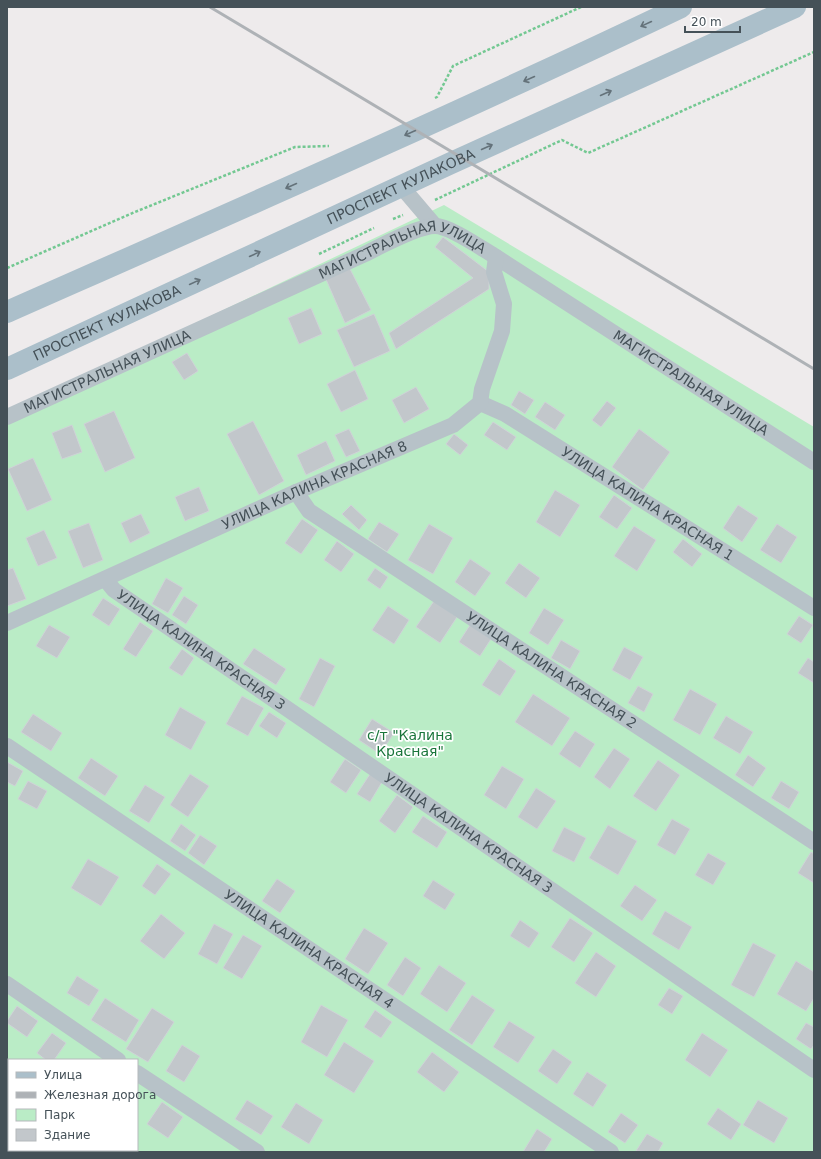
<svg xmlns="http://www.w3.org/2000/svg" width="821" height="1159" viewBox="0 0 821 1159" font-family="'DejaVu Sans',sans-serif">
  <rect width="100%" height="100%" fill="#eeebec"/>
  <path fill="#baecc6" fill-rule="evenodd" d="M444,205l370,222v725h-807v-739zM9,1060h128v90h-128z"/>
  <path fill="#c2c7cb" stroke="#cfd3d7" d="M443,237l46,35v17l-93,60 -7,-16 84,-55 -38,-31z
    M349,267l22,43 -26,13 -20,-46z
    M311,308l11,26 -23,10 -11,-26z
    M374,314l16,37 -36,16 -17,-37z
    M187,353l11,18 -14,9 -12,-18z
    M355,370l13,29 -27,13 -14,-28z
    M416,387l13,22 -25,14 -12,-23z
    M519,391l15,9 -9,14 -14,-9z
    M607,401l9,7 -15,19 -9,-7z
    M545,402l20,13 -10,15 -20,-13z
    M114,411l21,47 -30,14 -21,-48z
    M253,421l31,60 -25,14 -32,-61z
    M493,422l23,15 -9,13 -23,-15z
    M72,425l10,27 -20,7 -10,-26z
    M349,429l11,22 -14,6 -11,-22z
    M639,429l31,23 -27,38 -31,-23z
    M454,434l14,11 -8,10 -14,-11z
    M326,441l9,20 -29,14 -9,-20z
    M33,458l19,42 -25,11 -19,-42z
    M199,487l10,24 -24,10 -10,-24z
    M555,490l25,15 -20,32 -24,-15z
    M614,495l18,13 -15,21 -18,-12z
    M351,505l16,15 -8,10 -17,-16z
    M738,505l20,13 -16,24 -19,-14z
    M141,514l9,19 -20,10 -9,-20z
    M302,519l16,11 -17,24 -16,-11z
    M379,522l20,12 -12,18 -19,-13z
    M89,523l14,37 -20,8 -15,-37z
    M429,524l24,14 -20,36 -25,-14z
    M777,524l20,13 -16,26 -21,-13z
    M634,526l22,14 -19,31 -23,-15z
    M44,530l13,28 -19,8 -12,-28z
    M683,539l19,15 -10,13 -19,-15z
    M337,541l17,13 -13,18 -17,-12z
    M470,559l21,14 -16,23 -20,-14z
    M519,563l21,15 -14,20 -21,-15z
    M13,568l13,31 -19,7v-36z
    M375,568l13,9 -8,12 -13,-9z
    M166,578l17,10 -15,25 -16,-9z
    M184,596l14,9 -12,19 -14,-9z
    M103,598l17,11 -11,17 -17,-11z
    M434,601l23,16 -17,26 -24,-16z
    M388,606l21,14 -15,24 -22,-14z
    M544,608l20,12 -16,25 -19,-12z
    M799,616l14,9 -12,18 -14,-9z
    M140,622l13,9 -17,26 -13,-8z
    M49,625l21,12 -13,21 -21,-12z
    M470,625l21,14 -11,17 -21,-14z
    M561,640l19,11 -10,18 -19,-11z
    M624,647l19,10 -13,23 -18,-10z
    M254,648l32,21 -10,16 -33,-21z
    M182,649l12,9 -12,18 -13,-8z
    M320,658l15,8 -21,41 -15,-8z
    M808,658l6,4v21l-16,-10z
    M499,659l17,12 -16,25 -18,-11z
    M638,686l15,8 -9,18 -16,-9z
    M690,689l27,15 -17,31 -27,-15z
    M533,694l37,24 -18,28 -37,-24z
    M242,696l22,12 -16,28 -22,-12z
    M180,707l26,15 -15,28 -26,-15z
    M269,712l17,11 -9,15 -18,-12z
    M33,714l29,19 -11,18 -30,-19z
    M726,716l27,16 -13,22 -27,-16z
    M372,719l22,14 -14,21 -21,-14z
    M575,731l20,13 -15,24 -21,-14z
    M614,748l16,11 -20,30 -16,-12z
    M748,755l18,13 -13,19 -18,-12z
    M91,758l27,18 -13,20 -27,-18z
    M345,759l16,11 -15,23 -16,-11z
    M658,760l22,15 -24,36 -23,-15z
    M7,762l16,9 -8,15 -8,-4z
    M502,766l22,13 -18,30 -22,-14z
    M190,774l19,12 -21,31 -18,-12z
    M370,774l12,8 -12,20 -13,-8z
    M28,781l19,10 -10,18 -19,-10z
    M781,781l18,11 -10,17 -18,-11z
    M145,785l20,12 -16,26 -20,-12z
    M536,788l20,13 -19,28 -19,-12z
    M397,795l16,12 -18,26 -16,-12z
    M423,816l24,16 -10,16 -25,-16z
    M672,819l18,10 -15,26 -18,-10z
    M181,824l15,11 -11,16 -15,-10z
    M608,825l29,16 -19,34 -29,-17z
    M564,827l22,11 -12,24 -22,-11z
    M200,835l17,11 -13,19 -16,-12z
    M811,852l3,2v29l-16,-10z
    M708,853l18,10 -13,22 -18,-10z
    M88,859l31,18 -18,29 -30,-18z
    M157,864l14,10 -16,21 -13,-9z
    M277,879l18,12 -15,22 -18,-12z
    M433,880l22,14 -10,16 -22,-14z
    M635,885l22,15 -15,21 -22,-15z
    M665,911l27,16 -13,23 -27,-16z
    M161,914l24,19 -21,26 -24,-18z
    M570,918l23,15 -19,29 -23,-15z
    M520,920l19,13 -10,15 -19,-12z
    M214,924l19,10 -16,30 -19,-10z
    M364,928l24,15 -20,31 -23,-15z
    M243,935l19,11 -20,33 -19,-11z
    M753,943l23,12 -22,42 -23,-12z
    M596,952l20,14 -20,31 -21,-14z
    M405,957l16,11 -18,28 -16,-11z
    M796,961l18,11v26l-8,13 -29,-17z
    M439,965l27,18 -19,29 -27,-18z
    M77,976l22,14 -10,16 -22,-13z
    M669,988l14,8 -11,18 -14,-9z
    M472,995l23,15 -23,35 -23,-15z
    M105,998l34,22 -13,22 -35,-22z
    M321,1005l27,15 -21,37 -26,-15z
    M17,1006l21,15 -11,16 -20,-14v-2z
    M152,1008l22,14 -26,40 -22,-13z
    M375,1010l17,12 -11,16 -17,-11z
    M509,1021l26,16 -17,26 -25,-16z
    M806,1023l8,4v18l-3,4 -15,-10z
    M52,1033l14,10 -12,17h-8l-9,-7z
    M702,1033l26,17 -18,27 -25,-17z
    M344,1042l30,19 -20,32 -30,-18z
    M182,1045l18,11 -16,26 -18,-11z
    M553,1049l19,13 -15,22 -19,-13z
    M432,1052l27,20 -15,20 -27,-20z
    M587,1072l20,13 -14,22 -20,-13z
    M247,1100l26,16 -12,19 -26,-16z
    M758,1100l30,18 -14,25 -31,-18z
    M162,1102l21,15 -15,21 -21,-14z
    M296,1103l27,17 -14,24 -28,-17z
    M718,1108l23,16 -10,16 -24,-16z
    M621,1113l17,12 -13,18 -17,-11z
    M537,1129l15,10 -8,13h-21z
    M647,1134l16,9 -5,9 -22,-1z"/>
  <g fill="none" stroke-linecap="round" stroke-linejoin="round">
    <path stroke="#73c892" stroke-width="2.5" stroke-dasharray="3 2" stroke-linecap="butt" d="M435,98l2,-1 16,-31 128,-59
      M435,200l127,-60 26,13 226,-101
      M393,219l10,-4
      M319,254l55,-26
      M7,268l128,-56 160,-65 34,-1"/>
    <g stroke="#b7c2c8" stroke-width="16">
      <path d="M401,186l34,40"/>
      <path id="s1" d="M480,403l25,11 309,194"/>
      <path id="s2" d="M7,417l358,-163c16,-8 53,-28 70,-28 15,0 46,22 61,31l318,205"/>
      <path id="s3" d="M296,492l13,19 505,331"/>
      <path id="s4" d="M105,579l9,11 700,480"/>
      <path id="s5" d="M7,623l289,-131 157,-67 27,-22 2,-14 20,-58 2,-27 -10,-32 2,-15"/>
      <path id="s6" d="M7,746l604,406"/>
      <path d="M7,984l111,76"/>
      <path d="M137,1073l120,79"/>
    </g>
    <g stroke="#abbfca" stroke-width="22">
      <path d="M7,312c226,-100 452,-199 674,-305"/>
      <path id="s7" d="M7,369l442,-205 346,-157"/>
    </g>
    <path stroke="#aeb2b6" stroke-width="3" d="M210,7l604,362"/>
  </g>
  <defs><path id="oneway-shaft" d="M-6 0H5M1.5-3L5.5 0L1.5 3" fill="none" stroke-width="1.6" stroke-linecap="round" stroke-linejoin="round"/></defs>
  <g stroke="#64727a">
    <use href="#oneway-shaft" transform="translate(646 24) rotate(155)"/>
    <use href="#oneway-shaft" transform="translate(529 79) rotate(156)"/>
    <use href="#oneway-shaft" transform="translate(606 93) rotate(-24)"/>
    <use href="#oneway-shaft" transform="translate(410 133) rotate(156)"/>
    <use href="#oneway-shaft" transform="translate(487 147) rotate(-24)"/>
    <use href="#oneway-shaft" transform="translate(291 186) rotate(156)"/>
    <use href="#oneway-shaft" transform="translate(255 254) rotate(-25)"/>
    <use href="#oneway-shaft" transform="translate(195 282) rotate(-25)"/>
  </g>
  <g text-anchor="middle" stroke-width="3.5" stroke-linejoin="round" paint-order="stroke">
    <g font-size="14" fill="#455158" stroke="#fff">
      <text dy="5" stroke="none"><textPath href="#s7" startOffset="434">ПРОСПЕКТ КУЛАКОВА</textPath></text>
      <text dy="5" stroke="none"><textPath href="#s2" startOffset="434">МАГИСТРАЛЬНАЯ УЛИЦА</textPath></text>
      <text dy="5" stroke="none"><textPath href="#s7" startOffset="110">ПРОСПЕКТ КУЛАКОВА</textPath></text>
      <text dy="5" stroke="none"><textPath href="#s2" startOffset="110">МАГИСТРАЛЬНАЯ УЛИЦА</textPath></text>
      <text dy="5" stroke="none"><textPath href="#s2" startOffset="770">МАГИСТРАЛЬНАЯ УЛИЦА</textPath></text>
      <text dy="5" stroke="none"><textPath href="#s5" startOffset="337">УЛИЦА КАЛИНА КРАСНАЯ 8</textPath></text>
      <text dy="5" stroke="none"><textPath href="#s1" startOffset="196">УЛИЦА КАЛИНА КРАСНАЯ 1</textPath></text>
      <text dy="5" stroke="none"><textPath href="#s4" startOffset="120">УЛИЦА КАЛИНА КРАСНАЯ 3</textPath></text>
      <text dy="5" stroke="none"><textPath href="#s3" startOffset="313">УЛИЦА КАЛИНА КРАСНАЯ 2</textPath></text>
      <text dy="5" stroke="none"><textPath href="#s4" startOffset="444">УЛИЦА КАЛИНА КРАСНАЯ 3</textPath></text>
      <text dy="5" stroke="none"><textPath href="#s6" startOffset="364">УЛИЦА КАЛИНА КРАСНАЯ 4</textPath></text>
    </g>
    <g font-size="14" fill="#19753a" stroke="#fff">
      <text x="410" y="740">с/т "Калина<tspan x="410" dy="16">Красная"</tspan></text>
    </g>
  </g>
  <rect width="821" height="1159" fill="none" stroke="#455158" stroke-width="16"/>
  <rect x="8" y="1059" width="130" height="92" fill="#ffffff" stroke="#b5b9bc"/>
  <rect x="16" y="1072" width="20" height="6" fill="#abbfca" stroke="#b5b9bc"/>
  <text x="44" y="1079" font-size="12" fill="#455158">Улица</text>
  <rect x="16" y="1092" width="20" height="6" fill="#aeb2b6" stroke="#b5b9bc"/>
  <text x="44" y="1099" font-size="12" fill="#455158">Железная дорога</text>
  <rect x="16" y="1109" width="20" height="12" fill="#baecc6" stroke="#b5b9bc"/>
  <text x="44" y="1119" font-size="12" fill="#455158">Парк</text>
  <rect x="16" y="1129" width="20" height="12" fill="#c2c7cb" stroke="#b5b9bc"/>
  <text x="44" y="1139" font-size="12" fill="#455158">Здание</text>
  <path d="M685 26v6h55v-6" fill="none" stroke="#455158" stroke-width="2"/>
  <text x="691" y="26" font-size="12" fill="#455158" stroke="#ffffff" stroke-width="3" paint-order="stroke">20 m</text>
</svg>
